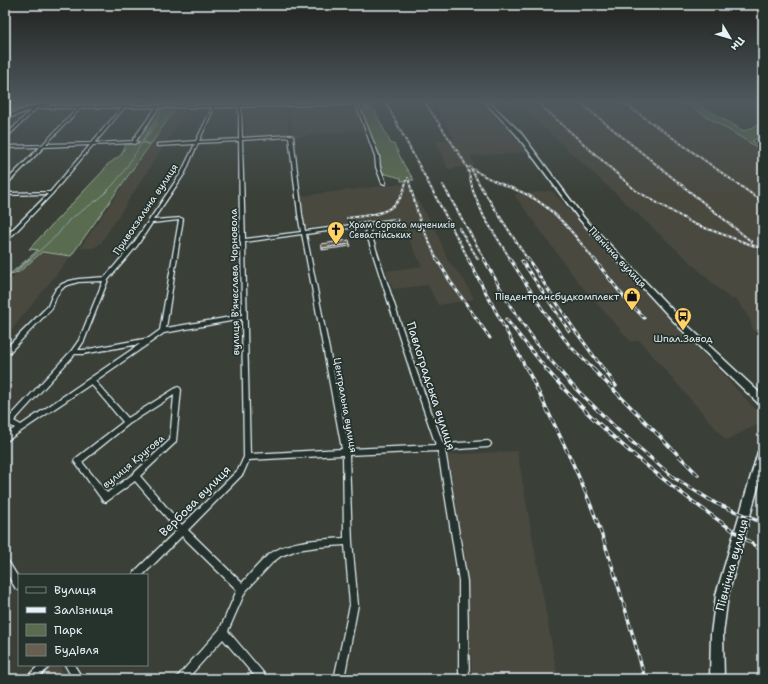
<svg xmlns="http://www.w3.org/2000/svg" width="768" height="684" viewBox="0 0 768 684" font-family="'Shantell Sans',sans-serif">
  <rect width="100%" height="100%" fill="#3a4038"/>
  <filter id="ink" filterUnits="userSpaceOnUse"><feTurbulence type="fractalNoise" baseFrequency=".025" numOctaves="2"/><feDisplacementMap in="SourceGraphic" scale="8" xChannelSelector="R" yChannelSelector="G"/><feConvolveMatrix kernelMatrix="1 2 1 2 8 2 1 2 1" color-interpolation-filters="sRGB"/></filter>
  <g filter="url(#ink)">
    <path fill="#48493f" d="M431,101h83l2,2 -27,4 40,45 -59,4 4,9 -26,4 -12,-27 18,-4z
      M515,101h166l82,50v189l-10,-11 -3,-10 -14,-20h-6z
      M342,104l1,2h13l9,24 -72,7 -4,-31z
      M286,106l3,28 -43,4 -2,-31z
      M175,110h12l-86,133 -7,5h-14z
      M407,183l29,47 12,31 16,19 10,19 -36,6 -10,-20 -35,4 -7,-18 36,-5 -24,-48 -92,10 -6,-32z
      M549,191h3l74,81v1l137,144v5l-37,18 -87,-100 -8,2 -53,-60 -63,-86 1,-2z
      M41,252l30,4 -66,82v-53z
      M517,451l41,228h-86l-5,-109 -19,-115z
      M53,665h6l8,14h-28z"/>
    <path fill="#5a6c4f" stroke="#a1aea4" d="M681,101h11l52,30 19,-8v13l-11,5 11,6v4z
      M157,109h18l-24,35 -8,-2 14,-19 -2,-1 -14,20h-5z
      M374,109l17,35h3l10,21 10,15 -13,1v-3l-19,-5 -2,-11 -17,-46v-6z
      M144,143l6,2 -79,111 -29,-4 -23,20 -9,2 28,-24 -9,-1 74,-78 4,-6 14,-10 5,-11z"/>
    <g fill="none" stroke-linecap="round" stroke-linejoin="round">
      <path stroke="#88a1a5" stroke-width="1" d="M163,106l3,-5
        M29,260l29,-26 11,-14 31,-22 12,-12 10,-12 37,-58 2,-7"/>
      <path stroke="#88a1a5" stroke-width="1.5" d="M16,271l14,-12
        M5,281l2,-2"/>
      <defs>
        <path id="street" d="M41,101h3l-39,10v-2z
          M60,101h3l-26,7 -32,31v-3l30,-30z
          M184,101h2l-1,5 -1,1 -1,-1z
          M226,101h2l1,6 -2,-1z
          M355,101h2l22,55 1,11 6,16 -1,1 -3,-1 -6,-16 -1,-11z
          M239,104l2,1 1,33 49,-3 2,1 9,78 3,17 92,-12v2h-1l-28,4 49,148 26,71 45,-3 2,1 1,2 -1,2 -2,1 -43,3 22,131 2,98h-10v-98l-21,-130 -89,4 3,86 6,64 -14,74h-10l16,-74 -5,-60 -27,2 -21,3 -16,6 -8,6 -28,30 -17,39 38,45 2,3h-11l-34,-40 -36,40h-11l2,-3 42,-47 17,-39 -55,-54 -39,39h-10l1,-3 43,-42 -42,-49 -29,21 -3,-1 -29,-40 1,-2 48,-37 -32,-38 -86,58v-7l10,-7 -8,-4 -1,-2 1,-2 65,-70 7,-10 24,-59 -25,1 -6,2 -7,2 -5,5 -4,6 -4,11 -45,47h-2v-6l43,-43 4,-10 4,-7 6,-5 7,-3 9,-2 27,-2 28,-33 48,-71 14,-29 -37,2h-1v-2l39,-3 17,-35 1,-1 1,1 -16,35 40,-2zM289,137l9,77 3,18 -56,7 -3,-99zM239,141l1,99v1l1,1 1,73 -76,13 17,-109 -2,-1 -28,2 32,-47 13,-30zM179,220l-19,110 -11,8 -66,12h-5l6,-9 24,-61 29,-34 15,-23zM364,226l47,147 25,72 -87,4 -43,-215zM302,234l40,215 -92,5 -5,-212zM242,319l2,138 -6,13 -56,55 -42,-49 35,-33 1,-2 5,-51 -1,-2 -2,-1 -2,1 -48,30 -33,-37 69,-48zM140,344l-119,81 -7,-4 61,-67h8zM174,395l-4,45 -37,34 -26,19 -25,-31 47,-38zM343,455l1,83c-26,2 -55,1 -77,18 -9,8 -17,18 -25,27l-54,-53 55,-56 6,-14z
          M80,106l2,1 -36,37 45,-1 32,-37 1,1v1l-29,35 38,-2 1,-3 23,-32 2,1 -21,31 -2,3 2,1 -4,2 -2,-1 -39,2 -41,49 -45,47h-2v-4l43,-43 -43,1v-2l45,-1 40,-47 -46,2 -38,38h-1v-3l35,-35 -35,1v-2l37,-1z
          M5,275l3,1v2l-3,1z
          M5,560l3,1 11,18v11l-3,-1 -11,-18z
          M39,665h10l-1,3 -11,11h-11l2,-3z
          M65,665h9l9,14h-10z"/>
        <path id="secondary" d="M48,101h5l-11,5 186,-1 129,-3 2,1 -2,1 -129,3 -192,1 -31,11v-3z
          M484,101h4l32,31 64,86 102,106 77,72v10l-3,-1 -80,-77 -100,-108 -64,-86z
          M763,447v22l-35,126 -5,39 1,45h-14l1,-45 5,-39 42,-143 2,-3z"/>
      </defs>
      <use href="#street" stroke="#e8f1f8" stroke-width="2.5"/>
      <use href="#secondary" stroke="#e8f1f8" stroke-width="3"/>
      <use href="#street" fill="#26332d" fill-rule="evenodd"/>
      <use href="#secondary" fill="#26332d" fill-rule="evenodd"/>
      <defs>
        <path id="rail-far2" d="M385,101l84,159
          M424,101l38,57 6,11 5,22 11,26 27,43
          M536,101l99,89 59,34 69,25
          M578,101l174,141
          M621,101l142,101
          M470,167l12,22 46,71
          M473,169c17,13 37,17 55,26 27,14 48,41 66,65
          M408,178l12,43 17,39
          M443,185l42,75
          M347,218c28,-3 54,-4 59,-37
          M459,228l19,31"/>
        <path id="rail-far1" d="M437,259l13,22 40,57
          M468,259l59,111
          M484,259l27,48 29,41 19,22
          M510,259l39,60 21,27 24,24
          M528,259l46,70 30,41
          M594,259l29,37 21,22
          M522,261l47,70
          M506,319l41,51"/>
        <path id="rail" d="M527,369c25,51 53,105 72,158 18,50 32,101 46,152
          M546,369c63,72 138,129 217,182
          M558,369l13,15 47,46 55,47 42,26 48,20
          M593,369l105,106
          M604,369l12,17"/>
      </defs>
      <use href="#rail-far2" stroke="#e8f1f8" stroke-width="2"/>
      <use href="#rail-far1" stroke="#e8f1f8" stroke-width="3"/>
      <use href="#rail" stroke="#e8f1f8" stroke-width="3.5"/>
      <use href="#rail-far2" stroke="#26332d" stroke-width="1" stroke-dasharray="2.5" stroke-linecap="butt"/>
      <use href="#rail-far1" stroke="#26332d" stroke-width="1.5" stroke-dasharray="4" stroke-linecap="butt"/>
      <use href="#rail" stroke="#26332d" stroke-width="2" stroke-dasharray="5.5" stroke-linecap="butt"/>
    </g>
    <path fill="#484238" stroke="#e8f1f8" d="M371,106v1l-7,1v-1z
      M350,244l1,2 -29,4v-2z"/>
    <path fill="#675f50" stroke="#e8f1f8" d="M361,101h7l3,5 -7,1z
      M349,240l1,4 -28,4 -1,-4z"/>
  </g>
  <linearGradient id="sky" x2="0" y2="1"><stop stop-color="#20231f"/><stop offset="0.52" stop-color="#4f595e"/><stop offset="1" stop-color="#4f595e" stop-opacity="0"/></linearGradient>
  <rect width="768" height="196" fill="url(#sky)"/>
  <defs>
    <symbol id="church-pin" viewBox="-11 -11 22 30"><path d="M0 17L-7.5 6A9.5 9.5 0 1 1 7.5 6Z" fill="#ffd166" stroke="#26332d"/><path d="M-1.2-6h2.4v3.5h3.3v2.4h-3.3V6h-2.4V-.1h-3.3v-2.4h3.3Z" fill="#111"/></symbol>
    <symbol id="shop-pin" viewBox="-11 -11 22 30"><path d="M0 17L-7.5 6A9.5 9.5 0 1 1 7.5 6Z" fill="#ffd166" stroke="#26332d"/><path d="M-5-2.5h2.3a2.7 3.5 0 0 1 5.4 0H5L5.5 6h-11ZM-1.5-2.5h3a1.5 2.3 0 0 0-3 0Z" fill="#111"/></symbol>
    <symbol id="bus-pin" viewBox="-11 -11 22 30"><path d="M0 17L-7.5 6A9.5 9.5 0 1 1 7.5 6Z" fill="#ffd166" stroke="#26332d"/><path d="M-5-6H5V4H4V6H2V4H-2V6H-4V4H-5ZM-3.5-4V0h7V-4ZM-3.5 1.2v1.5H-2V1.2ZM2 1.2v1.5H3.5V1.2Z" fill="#111"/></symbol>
  </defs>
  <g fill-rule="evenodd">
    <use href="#church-pin" x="326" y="220" width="20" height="27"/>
    <use href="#shop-pin" x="622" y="286" width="20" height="27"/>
    <use href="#bus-pin" x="673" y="306" width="20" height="27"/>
  </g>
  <g text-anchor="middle" stroke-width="3.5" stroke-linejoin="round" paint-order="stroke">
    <g font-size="9" fill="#e8f1f8" stroke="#26332d" text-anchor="start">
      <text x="349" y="228">Храм Сорока мучеників<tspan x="349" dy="10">Севастійських</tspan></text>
    </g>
    <g font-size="10" fill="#e8f1f8" stroke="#26332d">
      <text transform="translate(145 209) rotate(-56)" y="4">Привокзальна вулиця</text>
      <text transform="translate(618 257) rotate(47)" y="4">Північна вулиця</text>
      <text transform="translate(234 282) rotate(-91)" y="4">вулиця В'ячеслава Чорновола</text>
      <text transform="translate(346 405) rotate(80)" y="4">Центральна вулиця</text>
      <text transform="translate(133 461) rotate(-40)" y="4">вулиця Кругова</text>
    </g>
    <g font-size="10" fill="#e8f1f8" stroke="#26332d" text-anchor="end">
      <text x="619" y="300">Південтрансбудкомплект</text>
      <text x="683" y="342" text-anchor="middle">Шпал.Завод</text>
    </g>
    <g font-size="12" fill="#e8f1f8" stroke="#26332d">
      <text transform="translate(431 386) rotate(72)" y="4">Павлоградська вулиця</text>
      <text transform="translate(195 501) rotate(-45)" y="4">Вербова вулиця</text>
      <text transform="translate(732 565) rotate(-75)" y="4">Північна вулиця</text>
    </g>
  </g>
  <rect width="768" height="684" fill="none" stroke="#26332d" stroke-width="20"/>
  <rect x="10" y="10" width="748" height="664" fill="none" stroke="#e8f1f8" stroke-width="1.5" filter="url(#ink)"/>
  <rect x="18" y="574" width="130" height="92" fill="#26332d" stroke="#747f7e"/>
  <rect x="26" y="587" width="20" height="6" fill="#26332d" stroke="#747f7e"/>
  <text x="54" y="594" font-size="12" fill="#e8f1f8">Вулиця</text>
  <rect x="26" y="607" width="20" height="6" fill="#e8f1f8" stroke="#747f7e"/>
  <text x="54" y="614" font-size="12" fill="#e8f1f8">Залізниця</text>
  <rect x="26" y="624" width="20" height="12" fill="#5a6c4f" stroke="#747f7e"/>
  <text x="54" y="634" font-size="12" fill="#e8f1f8">Парк</text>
  <rect x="26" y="644" width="20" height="12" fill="#675f50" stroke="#747f7e"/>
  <text x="54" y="654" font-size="12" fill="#e8f1f8">Будівля</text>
  <g transform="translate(730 38) rotate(128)" stroke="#26332d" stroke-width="3" paint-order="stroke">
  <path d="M0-3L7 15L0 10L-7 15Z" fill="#e8f1f8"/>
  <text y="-6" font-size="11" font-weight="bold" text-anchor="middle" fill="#e8f1f8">Пн</text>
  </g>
</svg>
